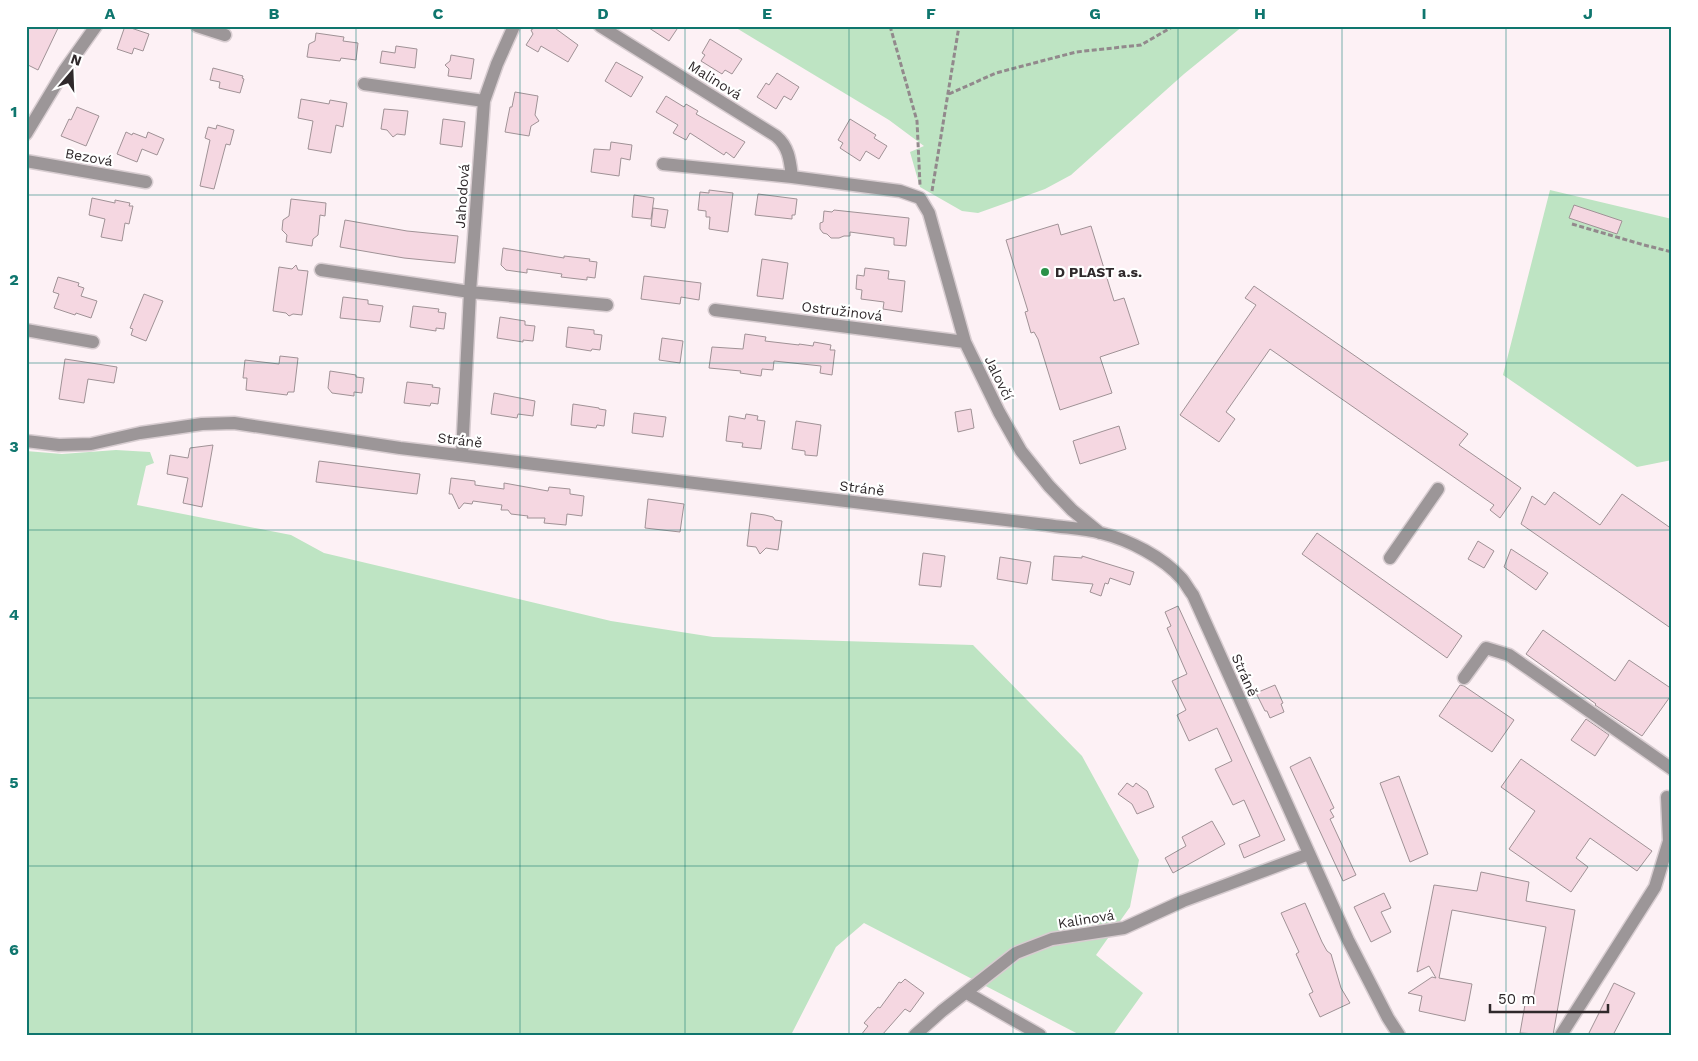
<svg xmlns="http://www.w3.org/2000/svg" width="1698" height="1061" viewBox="0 0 1698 1061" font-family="'Work Sans',sans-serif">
  <rect width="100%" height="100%" fill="#fdf1f5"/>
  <path fill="#bee4c3" d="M733,26h510l-59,48 -113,101 -26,14 -67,24 -16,-2 -42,-24 -10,-35 14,-6 -35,-26z
    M1550,190l122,29v241l-35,7 -134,-92z
    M116,450l34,2 4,11 -8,3 -9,39 154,30 33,18 287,68 102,16 260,8 109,111 57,104 -9,47 -34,48 47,38 -30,42h-33l-216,-112 -28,24 -45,88h-765v-584l36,3z"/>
  <path fill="#f5d7e1" stroke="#a09296" d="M26,26h33l-21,44 -12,-6z
    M125,26l24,8 -6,17 -9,-3 -2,6 -15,-5z
    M538,26h14l26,19 -10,17 -27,-16 -3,6 -12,-7 7,-11 -2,-4z
    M646,26h33l-10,15z
    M316,33l28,4 -1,4 15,2 -2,17 -15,-2 -1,3 -33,-4 2,-13 6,-3z
    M710,39l32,20 -10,15 -7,-4 -3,4 -21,-13 4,-6 -3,-2z
    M396,46l21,3 -2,19 -35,-5 2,-12 13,2z
    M451,55l23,4 -3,20 -23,-3 1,-7 -4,-4 5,-4z
    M616,62l27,15 -12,20 -26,-16z
    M213,68l30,8 -1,2 2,1 -4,14 -21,-5 1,-6 -10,-2z
    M777,73l22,14 -8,13 -7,-4 -8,13 -19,-12 9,-14 3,2z
    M515,92l23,4 -3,19 4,6 -8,5 -2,10 -24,-4 5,-25h2z
    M666,96l18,11 2,-3 12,7 -2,3 49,28 -11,16 -8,-6 -2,3 -34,-22 -4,7 -13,-7 5,-8 -22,-13z
    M301,99l28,5 1,-4 17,3 -4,24 -7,-2 -5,28 -23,-4 5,-28 -15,-3z
    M77,107l22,9 -13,30 -25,-10 8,-17 2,1z
    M384,109l24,2 -3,24 -8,-1 -4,3 -6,-7 -6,-1z
    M443,119l22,3 -3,25 -22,-3z
    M850,119l26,16 -2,3 13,8 -8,13 -13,-8 -6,10 -20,-13 3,-5 -5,-3z
    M217,125l17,5 -4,15 -4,-1 -12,45 -14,-3 10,-46 -5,-2 3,-11 8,2z
    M126,132l6,3 1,-2 13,5 2,-6 16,7 -7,16 -15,-6 -5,13 -20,-8z
    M611,142l21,3 -2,15 -9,-2 -2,18 -28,-4 3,-23 16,1z
    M709,190l24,3 -5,39 -19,-3 1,-12h-4v-6l-8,-1 2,-18 9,1z
    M758,194l39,5 -2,16h-3v4l-37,-4z
    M634,195l20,3 -3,21 -19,-2z
    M92,198l23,5v-3l15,3 -1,3h4l-4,18 -4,-1 -3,18 -21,-4 4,-18 -16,-4z
    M291,199l35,4 -1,13 -5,-1 -2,20 -5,4 -1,7 -26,-4 1,-7 -5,-5 1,-10 6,-4z
    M1574,205l48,16 -5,13 -48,-16z
    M653,208l15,2 -3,18 -14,-2z
    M834,210l75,8 -3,28 -12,-1v-7l-44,-6v4h-6l-5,2h-8l-4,-4 -4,-1 -3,-4v-6l3,-1 1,-11 8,1z
    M345,220l62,11 51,5 -3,27 -51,-5 -64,-11z
    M1058,224l3,11 30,-9 23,75 10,-3 15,46 -39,13 12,36 -52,17 -22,-71 -4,-7 -3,1 -6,-21 3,-1 -22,-71z
    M503,248l61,10v-2l26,3 -1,2 8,1 -2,16 -8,-1v3l-26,-3 1,-3 -35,-5v4l-21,-3 -5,-5z
    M762,259l26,4 -5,36 -26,-3z
    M296,265l2,5 10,1 -6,44 -9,-1 -4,2 -3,-3 -13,-2 6,-44 13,2z
    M865,268l24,3 -1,8 17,2 -3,31 -19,-3 1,-7 -23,-3 1,-9 -6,-1 1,-14 7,1z
    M644,276l57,7 -2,17 -18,-3 -1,7 -39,-5z
    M58,277l21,6 -1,3 6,2 -3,8 16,5 -6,17 -15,-5 -1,2 -21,-7 5,-14 -6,-2z
    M1254,286l214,148 -9,11 62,43 -21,30 -10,-8 4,-5 -224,-156 -44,63 9,7 -16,23 -39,-27 76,-110 -11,-7z
    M144,294l19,7 -17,40 -15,-6 2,-6 -3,-1z
    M343,297l25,3v4l15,2 -3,16 -40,-4z
    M413,306l26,3 -1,3 8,1 -2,16 -8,-1v3l-26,-4z
    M500,317l25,4v4l10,1 -2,15 -10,-1v2l-26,-4z
    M568,327l26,3v4l8,1 -2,15 -8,-1 -1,2 -25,-4z
    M745,334l21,3 -1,4 34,4v-1l14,2 1,-4 17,3 -1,5h5l-3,25 -12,-2 1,-7 -47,-5 -1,9 -11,-1 -1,7 -21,-3 1,-2 -32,-3 3,-21 31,2z
    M662,338l21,3 -3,22 -21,-3z
    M280,356l18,2 -4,34h-6l-1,3 -41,-5 1,-12h-4l2,-18 34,4z
    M65,359l52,8 -3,16 -26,-4 -4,24 -25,-4z
    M330,371l26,4v2l8,1 -2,15 -8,-1v4l-22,-3 -4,-5z
    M407,382l26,3 -1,2 8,1 -2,16 -7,-1 -1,3 -26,-3z
    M494,393l41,8 -2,15 -15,-2 -1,4 -26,-4z
    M573,404l26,4v1l7,1 -2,16 -7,-1 -1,3 -25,-3z
    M971,409l3,19 -16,4 -3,-20z
    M634,413l32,4 -3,20 -31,-4z
    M746,414l12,2 -1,4 8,1 -4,28 -19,-2 1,-4 -17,-2 3,-25 16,3z
    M796,421l25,4 -4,31 -12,-1v-4l-13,-2z
    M1119,426l7,23 -46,15 -7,-23z
    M213,445l-11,62 -19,-4 5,-25 -21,-4 3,-19 18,3 2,-10z
    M319,461l101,13 -3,20 -101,-12z
    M451,478l24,3v4l29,4v-6l44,8 1,-4 21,2v5l14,2 -2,20 -15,-2 -1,11 -22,-2 1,-5h-18l1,-2 -17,-2 -3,-4h-7l1,-5 -29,-4 -1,3 -8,-1 -5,6 -7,-15h-3z
    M1554,492l46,33 22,-31 50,35v100l-151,-105 11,-28 13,9z
    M648,499l36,5 -4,28 -35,-4z
    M751,513l14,2 8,2 2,3 7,1 -4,29 -12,-2 -6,6 -4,-7 -9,-1z
    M1317,533l145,103 -15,22 -145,-104z
    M1478,541l16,10 -10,17 -16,-9z
    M1511,549l37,24 -12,17 -32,-23z
    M923,553l22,3 -4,31 -22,-2z
    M1054,556l28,2v-2l52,16 -4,13 -20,-7 -2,6 -3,-1 -4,13 -11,-4 3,-8 -41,-4z
    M1000,557l31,5 -4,22 -30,-5z
    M1178,606l107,234 -41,18 -5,-13 21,-9 -16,-36 -11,5 -18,-36 17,-8 -15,-33 -28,13 -12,-26 9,-5 -14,-29 15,-7 -20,-46 4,-2 -6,-14z
    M1543,630l72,51 14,-21 43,29v5l-30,42 -47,-31 1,-1 -70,-50z
    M1275,685l8,18 -2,1 3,8 -14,6 -3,-7h-2l-9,-18z
    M1460,685l4,1 50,34 -22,32 -53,-36z
    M1586,719l23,16 -14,21 -24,-16z
    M1310,757l24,51 -4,2 4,7 -4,2 26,56 -13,6 -53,-114z
    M1521,759l131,92 -15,20 -47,-33 -14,20 12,9 -17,25 -62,-43 26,-38 -34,-24z
    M1399,776l29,78 -18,8 -30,-79z
    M1127,783l6,4 3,-4 11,8 7,16 -17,7 -5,-10 -14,-10z
    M1212,821l13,23 -52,29 -8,-15 21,-12 -4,-9z
    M1481,872l48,10 -3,19 49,9 -22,125 -33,-2 6,-34 7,1 13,-73 -94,-17 -13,68 33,6 -7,37 -46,-10 3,-15 -14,-3 24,-16 4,1 -7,-12 -12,6 17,-87 43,6z
    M1384,893l7,15 -10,4 10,20 -20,10 -17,-35z
    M1305,903l17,39 5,9 4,3 10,34 9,15 -30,14 -11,-23 4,-2 -17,-38 3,-2 -18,-39z
    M905,979l19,14 -14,19 -5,-3 -23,26h-21l7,-9 -4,-3 14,-16 2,1 19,-26 2,1z
    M1614,983l21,10 -22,42h-25z"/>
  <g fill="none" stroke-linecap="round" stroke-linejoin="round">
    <defs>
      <path id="minor" d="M197,26l28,9
        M600,26l176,110c13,11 14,25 16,41
        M364,84l120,17 -14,191 -8,163
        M484,101l13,-37 17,-38
        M26,134l38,-63 32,-45
        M26,161l120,21
        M663,164l129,13 108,14 20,7 9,15 36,129 34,70 22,39 28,35 23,24 28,23
        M321,270l149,22 137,13
        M715,310l250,32
        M26,330l67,12
        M26,441l33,4 32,-1 49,-11 35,-5 27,-4 32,-1 166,25 647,77c18,3 37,3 54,8 28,7 62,24 81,46 4,5 7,11 11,16l155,345 40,78 11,17
        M1390,558l48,-69
        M1464,678l22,-30 23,7 163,114
        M967,993l73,42
        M915,1035l27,-24 74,-58 36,-14 72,-11 59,-27 126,-47
        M1561,1035l94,-148 14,-46 -2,-44"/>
    </defs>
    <use href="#minor" stroke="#d8cdd1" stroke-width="15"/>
    <path stroke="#92898c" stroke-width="3" stroke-dasharray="5 2.5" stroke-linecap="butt" d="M890,26l27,95 3,64
      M949,94l47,-21 80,-21 65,-7 33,-19
      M932,191l27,-165
      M1572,224l72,21 28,7"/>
    <use href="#minor" stroke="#9c9698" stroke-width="12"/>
  </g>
  <path fill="none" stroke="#0f766e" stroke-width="1" stroke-opacity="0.55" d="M192,26v1009M356,26v1009M520,26v1009M685,26v1009M849,26v1009M1013,26v1009M1178,26v1009M1342,26v1009M1506,26v1009M26,195h1646M26,363h1646M26,530h1646M26,698h1646M26,866h1646"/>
  <circle fill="#2a9148" stroke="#fff" stroke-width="2" cx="1045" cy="272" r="5"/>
  <g text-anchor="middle" stroke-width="4.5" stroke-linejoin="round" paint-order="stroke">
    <g font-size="14" fill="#2f292b" stroke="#fff">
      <text transform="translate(715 80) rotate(32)" y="5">Malinová</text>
      <text transform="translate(89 157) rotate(10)" y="5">Bezová</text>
      <text transform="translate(462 196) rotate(-86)" y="5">Jahodová</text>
      <text transform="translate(842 311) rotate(7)" y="5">Ostružinová</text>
      <text transform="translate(999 378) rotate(64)" y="5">Jalovčí</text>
      <text transform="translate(460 440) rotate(7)" y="5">Stráně</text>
      <text transform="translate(862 488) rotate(7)" y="5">Stráně</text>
      <text transform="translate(1245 675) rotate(66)" y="5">Stráně</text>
      <text transform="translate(1086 919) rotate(-9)" y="5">Kalinová</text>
    </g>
    <g font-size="14" font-weight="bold" fill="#2f292b" stroke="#fff" text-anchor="start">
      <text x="1055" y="277">D PLAST a.s.</text>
    </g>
  </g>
  <rect width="1698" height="1061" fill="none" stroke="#ffffff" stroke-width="55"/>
  <g transform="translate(72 72) rotate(19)" stroke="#ffffff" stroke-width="4" paint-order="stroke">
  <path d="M0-4L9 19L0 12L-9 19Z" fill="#2f292b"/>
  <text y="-8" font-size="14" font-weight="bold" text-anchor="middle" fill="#2f292b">N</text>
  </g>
  <path d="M1490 1004v8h118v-8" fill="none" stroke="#2f292b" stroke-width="2.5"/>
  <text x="1498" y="1004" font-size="15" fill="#2f292b" stroke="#ffffff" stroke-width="4" paint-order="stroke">50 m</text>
  <rect x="28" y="28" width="1642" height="1006" fill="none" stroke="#0f766e" stroke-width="2"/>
  <g font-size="16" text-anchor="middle" font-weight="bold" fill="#0f766e">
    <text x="110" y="19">A</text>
    <text x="274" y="19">B</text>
    <text x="438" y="19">C</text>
    <text x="603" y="19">D</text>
    <text x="767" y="19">E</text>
    <text x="931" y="19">F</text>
    <text x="1095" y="19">G</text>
    <text x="1260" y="19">H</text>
    <text x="1424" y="19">I</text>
    <text x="1588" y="19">J</text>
    <text x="14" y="117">1</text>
    <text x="14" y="285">2</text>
    <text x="14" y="452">3</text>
    <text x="14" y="620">4</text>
    <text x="14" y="788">5</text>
    <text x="14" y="955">6</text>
  </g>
</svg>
